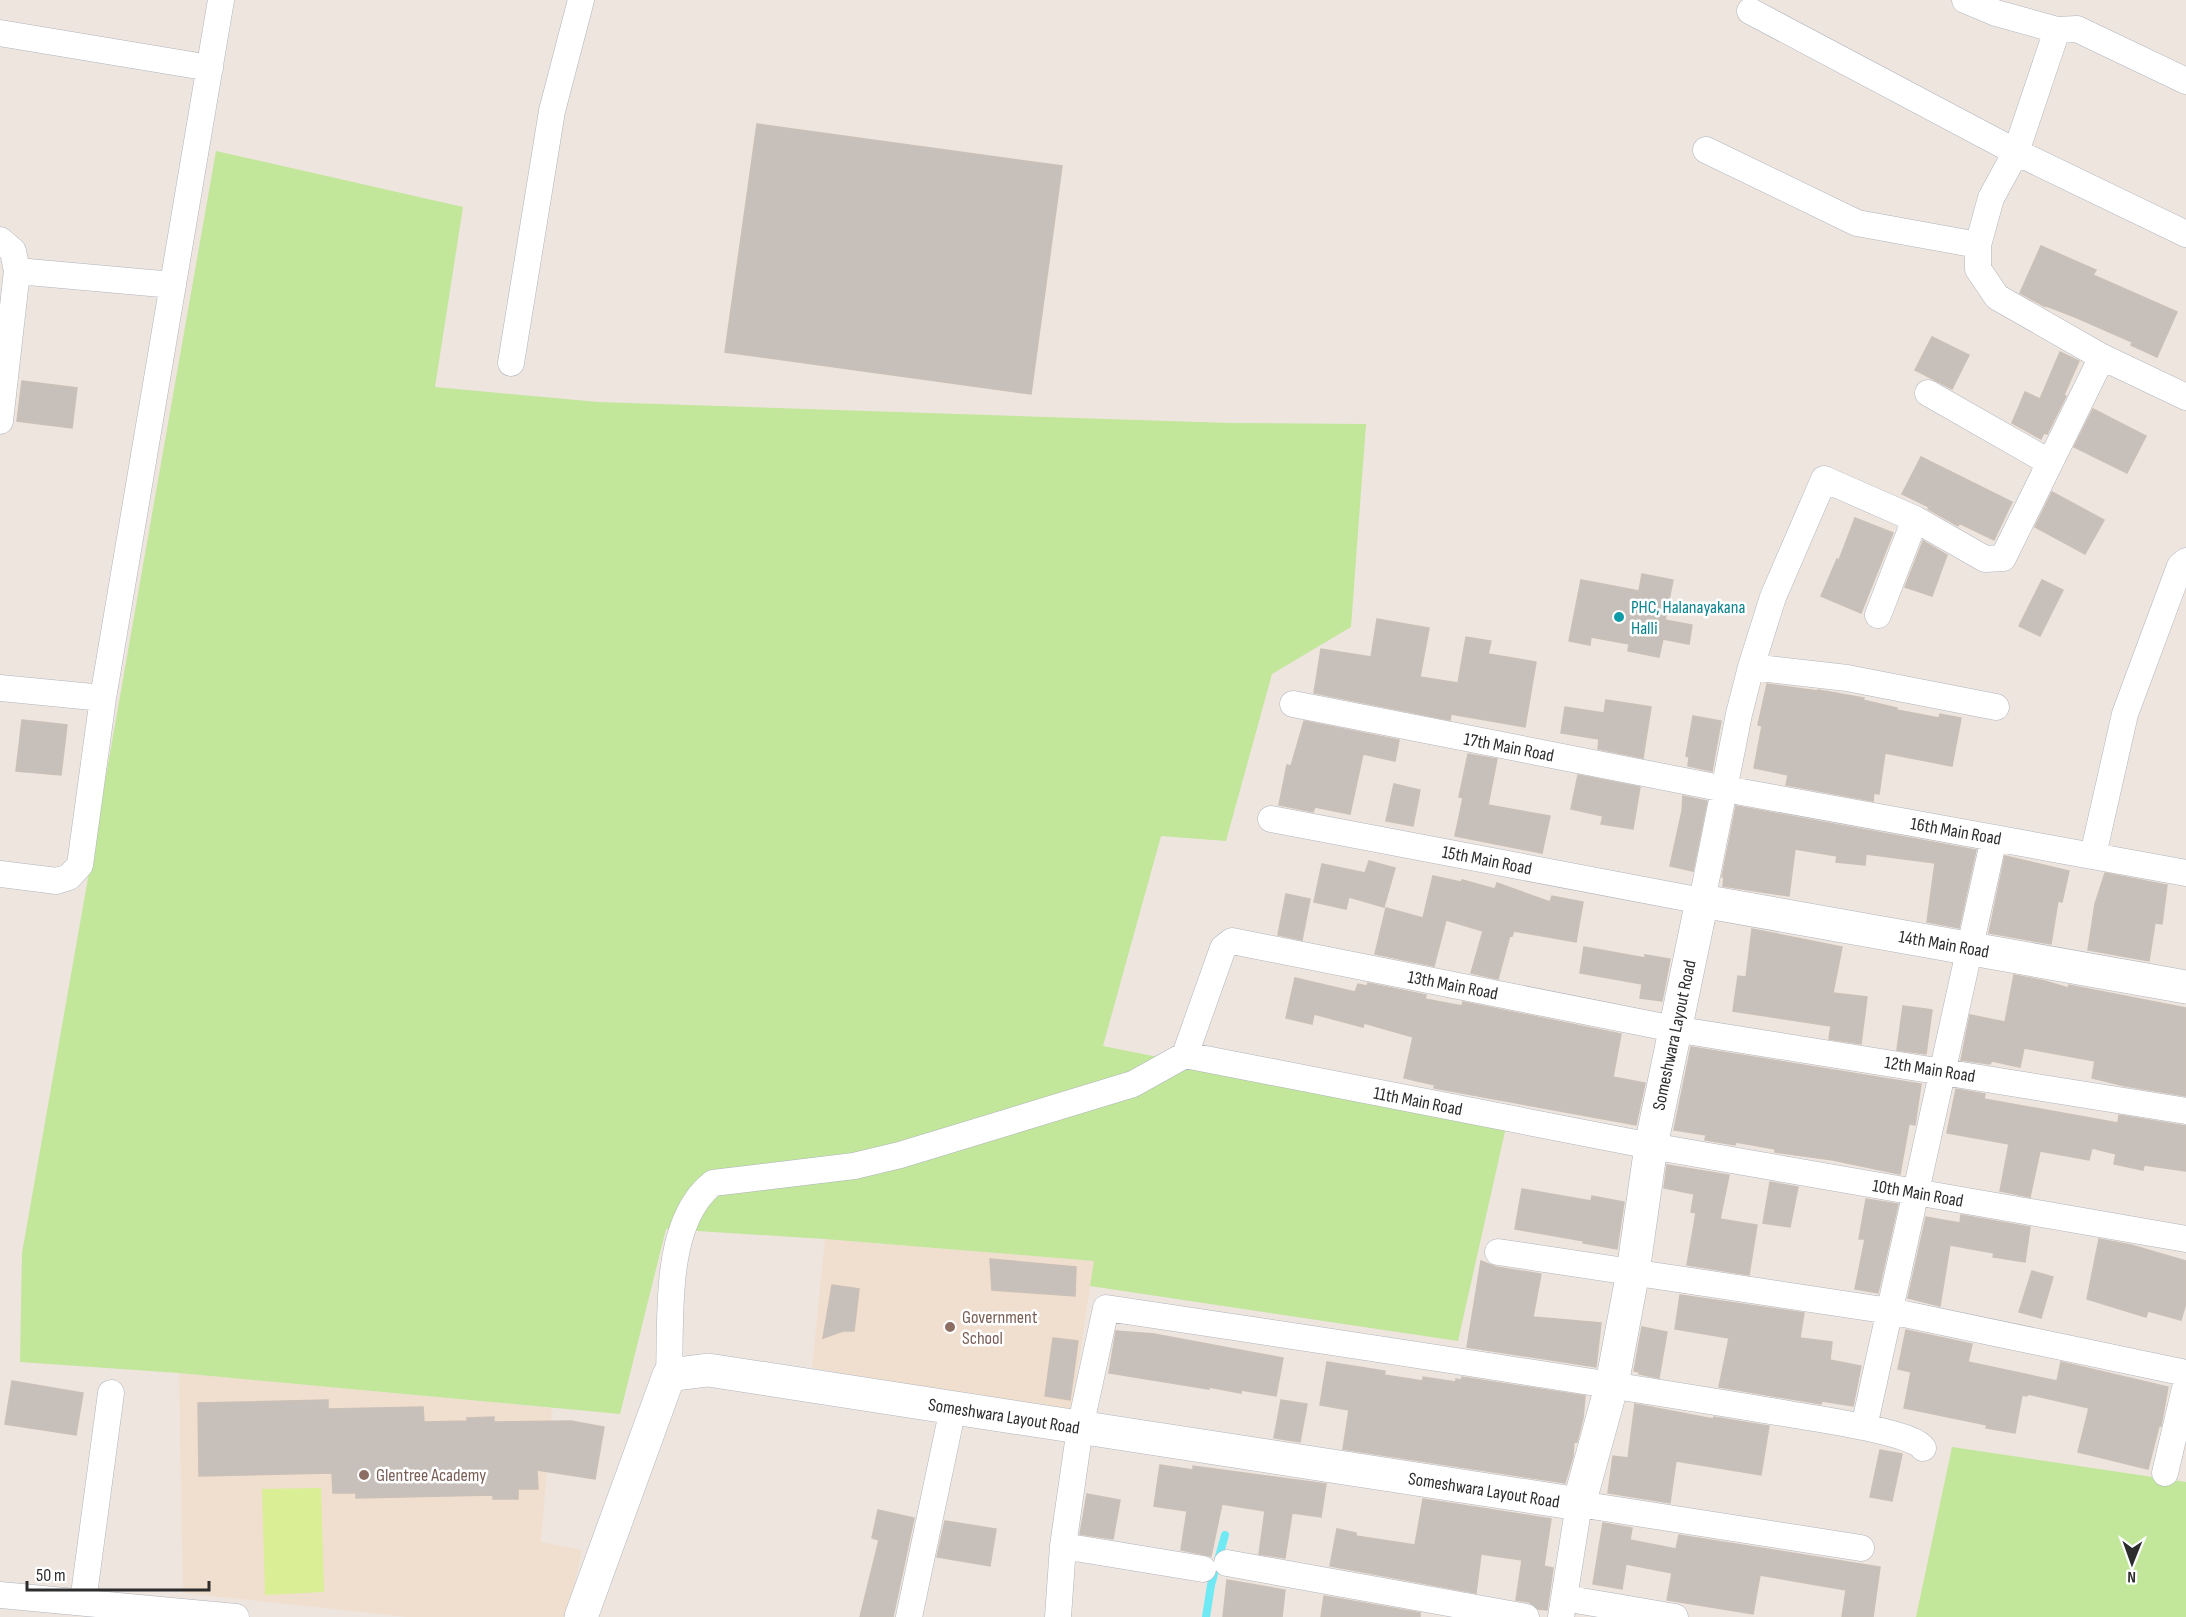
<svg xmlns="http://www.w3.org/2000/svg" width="2186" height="1617" viewBox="0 0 2186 1617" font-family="'Sofia Sans Condensed',sans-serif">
  <rect width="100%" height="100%" fill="#eee5df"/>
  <path fill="#f0dfce" d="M825,1239l269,22 -23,152 -259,-45z
    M179,1373l373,35 -11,134 41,8 -14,67h-160l-225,-24z"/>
  <path fill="#c2e69a" d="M216,151l247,56 -28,180 163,15 631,21 137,1 -15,203 -79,47 -46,167 -65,-5 -58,210 403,81 -48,214 -368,-55 4,-25 -269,-22 -159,-10 -46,185 -441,-41 -159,-11 2,-109z
    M1952,1447l234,35v135h-270z"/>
  <path fill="#d9ee95" d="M321,1488l3,104 -59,3 -3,-106z"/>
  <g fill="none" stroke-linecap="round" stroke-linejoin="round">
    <path stroke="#6fe9f3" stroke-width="8" d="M1206,1617l5,-32 14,-50"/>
  </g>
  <path fill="#c7c0ba" stroke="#cac0b8" stroke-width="1.5" d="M757,124l305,42 -31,228 -306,-42z
    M2041,246l55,24 -3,5 84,37 -20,45 -26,-12 1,-3 -57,-25 -31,-12v1l-24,-13z
    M1932,337l37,18 -17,34 -37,-19z
    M2060,352l19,9 -15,34 2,1 -19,38 -3,-1 -3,6 -29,-16 13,-31 15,7z
    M22,381l55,7 -5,40 -55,-7z
    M2093,409l53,27 -19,37 -53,-26z
    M1921,457l91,45 -18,38 -35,-17 -1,3 -30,-17 1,-2 -27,-13z
    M2052,492l52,28 -19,34 -50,-27z
    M1855,518l38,15 -32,80 -40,-17 16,-37 2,1z
    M1923,541l24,14 -15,41 -27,-9z
    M1642,574l31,6 -8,40 27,5 -3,19 -26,-5 -4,18 -31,-6 1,-7 -38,-7 -1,8 -21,-4 12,-61 58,11z
    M2042,580l21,10 -23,46 -21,-10z
    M1377,619l52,9 -9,49 38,6 8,-46 25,4 -3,13 48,8 -11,65 -74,-13 -1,6 -136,-27 7,-44 50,8z
    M1767,684l51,7v-1l46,8 -1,2 34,8v2l42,8 1,-4 21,4 -9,48 -67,-13 -6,41 -5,-1 -1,8 -87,-16 2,-10 -34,-7 8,-42 -4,-1z
    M1606,700l45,7 -8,51 -45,-9 1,-10 -38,-6 4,-26 39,6z
    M1693,716l28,5 -9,50 -24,-5 1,-9 -3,-1z
    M22,720l45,5 -6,50 -45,-4z
    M1304,721l95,19 -4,21 -32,-7 -13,60 -35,-7 -2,5 -34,-7 8,-40 4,1z
    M1468,754l29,5 -9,46 62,11 -8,37 -87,-17 8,-38 -4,-1z
    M1578,775l62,12 -7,42 -32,-5 2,-8 -32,-7z
    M1394,784l26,6 -7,36 -27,-5z
    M1683,796l24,5 -14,70 -23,-5 12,-55z
    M1736,806l240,44 -17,78 -32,-6 8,-59 -69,-9 -1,11 -29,-3 1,-6 -42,-7 -6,47 -66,-10 1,-9h-2z
    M2005,856l64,15 -7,31 -4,-1 -7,43 -62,-11z
    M1369,861l26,7 -11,39 -35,-10 -3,12 -32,-7 8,-38 43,9z
    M2105,873l62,12 -5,39 -7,-1 -6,38 -61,-11 7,-46z
    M1433,876l28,6 1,-2 33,9 2,-6 53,19 2,-6 31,6 -7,40 -62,-11 -2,5 -2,-1 -12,44 -27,-6 12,-42 -37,-11 -12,46 -59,-12 11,-46 37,10z
    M1286,894l24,5 -8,41 -24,-5z
    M1752,929l90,18 -9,46 34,4 -6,47 -32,-5 2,-13 -98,-15 5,-35 8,1z
    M1584,947l61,11v-3l25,4 -8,42 -22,-3 2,-14 -62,-11z
    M2014,975l31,6 23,7 1,-3 117,23v88l-61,-10 -33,-8 3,-17 -71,-13 -4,19 -28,-6 -2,3 -29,-4 9,-45 35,7z
    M1295,978l60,14 3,-8 9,2 1,-3 58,12 -1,4 37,7 1,-4 158,32 -8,43 32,6 -9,42 -202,-37 1,-3 -31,-7 9,-41 -49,-14 -1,4 -49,-13 -2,10 -26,-6z
    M1903,1006l29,4 -6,44 -29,-4z
    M1691,1047l230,37 -6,41 -6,-1 -9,50 -67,-14 -58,-8v-3l-39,-7 -1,3 -30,-5 1,-5 -32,-5z
    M1956,1089l29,5 -1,5 134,24 1,-8 67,11v45l-42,-6 -1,5 -29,-6 2,-10 -24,-6 -3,12 -49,-9 -10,46 -30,-6 9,-47 -62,-11z
    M1667,1165l62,10 -9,44 37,6 -8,50 -62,-10 9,-52 -5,-1 3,-18 -30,-6z
    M1770,1182l28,5 -8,40 -27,-4z
    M1522,1189l69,12 1,-5 32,6 -7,47 -34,-6 1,-2 -69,-12z
    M1866,1199l32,5 -20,89 -23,-4 10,-50h-6z
    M1961,1215l69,12 -5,35 -32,-5 1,-4 -44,-8 -10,61 -32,-8 18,-81 34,6z
    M2099,1239l32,6 55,16v42l-5,17 -33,-9 -2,6 -59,-18z
    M990,1259l86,8 -1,29 -83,-6z
    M1481,1261l15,6 45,7 -8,43 68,6 -5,44 -129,-20z
    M2032,1271l21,6 -12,41 -22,-6z
    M832,1285l27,4 -5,42h-11l-20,7z
    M1680,1295l124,18 -4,25 32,4 -2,18 31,6 -8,40 -31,-5 -1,3 -102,-17 10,-49 -54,-9z
    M1642,1327l25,5 -8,46 -20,-4v-2l-5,-1z
    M1906,1330l66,14 -4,18 89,19 4,-19 107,25 -7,39h-2l-11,43 -70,-17 11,-44 -61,-14 -1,2 -5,-1 -7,38 -29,-5 1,-3 -83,-17 7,-36 -13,-3z
    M1116,1331l38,3 129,24 -7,38 -35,-6v3l-32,-6v2l-100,-16z
    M1053,1338l25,3 -8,59 -25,-4z
    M1327,1362l58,9 -1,4 39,6v-4l33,5v-3l5,1 1,-3 123,19 -2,22 -6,24 -3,-1 -1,15 -8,27 -222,-34 6,-39 -29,-5z
    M12,1381l71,12 -7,42 -71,-11z
    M328,1400v9l95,-2 1,15 43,-1v-3l27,-1v5l77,-1 33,6 -9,52 -58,-9 1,19h-20v10h-25v-4l-137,3v-5h-23l-1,-20 -133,3 -1,-73z
    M1281,1400l26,4 -7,38 -26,-4z
    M1635,1404l78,15 1,-2 55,9 -8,49 -85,-14 -6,42 -62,-10 5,-37 15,2z
    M1880,1450l22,4 -10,47 -22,-4z
    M1160,1465l33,5v-4l133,18 -5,33 -29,-4 -7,45 -26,-4 6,-43 -43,-7 -11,52 -30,-6 6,-39 -33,-5z
    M1087,1494l33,6 -7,39 -33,-5z
    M1423,1499l128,20 -7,47 9,2 -6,42 -9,-1 -9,-7 -13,-2 6,-40 -41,-6 -5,39 -146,-27 7,-37 19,4v3l59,9z
    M878,1510l36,8 -21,99h-33l19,-77 -7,-2z
    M945,1521l51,8 -6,37 -53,-9z
    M1603,1523l29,5 -2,12 46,9 3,-14 201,32 -7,50h-31l4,-27 -86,-15 -7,39 -86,-14 5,-27 -46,-9 -4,25 -29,-5z
    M1227,1580l58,10 -3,27h-59z
    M1324,1596l96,17v4h-99z"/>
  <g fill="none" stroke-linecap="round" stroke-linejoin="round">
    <defs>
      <path id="street" d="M1965,0l31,13 61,17 20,-1 109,52
        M1750,11l266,141 170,82
        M2057,30l-41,122 -25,46 -13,47v24l19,28 105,60 84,40
        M0,33l210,35
        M1706,150l151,73 121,22
        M0,240l13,11 4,20 -17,150
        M17,271l156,14
        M511,363l41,-252 29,-111
        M1928,393l121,69
        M1878,615l37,-96
        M1751,667l96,11 149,29
        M0,688l103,10
        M1293,704l432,85 461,84
        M1271,819l431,82 37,-187 12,-47 22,-70 51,-118 91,40 70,40 18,-1 99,-201
        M2093,855l32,-141 55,-148 6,-5
        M0,874l57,7 12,-4 11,-12 23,-167 118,-698
        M1185,1055l466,91 535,93
        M1498,1252l392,59 296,62
        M669,1375c2,-53 -4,-130 28,-175 4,-6 10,-12 16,-17l141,-17 46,-11 233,-71 52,-29 38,-107 9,-7 442,88 512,82
        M1864,1427l130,-589
        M2165,1473l21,-89
        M1063,1546l140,23
        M1227,1563l299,54
        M0,1595l236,22
        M1564,1598l111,19
        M83,1602l28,-209
        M909,1617l44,-209
        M1058,1617l5,-71 17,-118 26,-120c228,34 456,68 683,106 22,4 125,18 134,34
        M1561,1617l18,-113 282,44"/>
      <path id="secondary" d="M581,1617l88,-242 39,-5 871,134 33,-120 21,-112 18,-126 51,-245 484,86"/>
    </defs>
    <use href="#street" stroke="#afb4bd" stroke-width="27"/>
    <use href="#secondary" stroke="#afb4bd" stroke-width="34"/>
    <use href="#street" stroke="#fff" stroke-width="26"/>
    <use href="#secondary" stroke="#fff" stroke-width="33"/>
  </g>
  <circle fill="#0f9aa8" stroke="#fff" stroke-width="2" cx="1619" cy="617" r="6"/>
  <g fill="#8d6e63" stroke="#fff" stroke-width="2">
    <circle cx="950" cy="1327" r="6"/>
    <circle cx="364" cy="1475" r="6"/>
  </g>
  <g text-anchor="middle" stroke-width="5" stroke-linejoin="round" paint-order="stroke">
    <g font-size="18" fill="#0d838f" stroke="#fff" text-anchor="start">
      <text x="1631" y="613">PHC, Halanayakana<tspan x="1631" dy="21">Halli</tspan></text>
    </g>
    <g font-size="18" fill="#2d2d2d" stroke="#fff">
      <text transform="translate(1509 747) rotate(11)" y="6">17th Main Road</text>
      <text transform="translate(1956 831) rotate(10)" y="6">16th Main Road</text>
      <text transform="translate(1487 860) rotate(11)" y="6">15th Main Road</text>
      <text transform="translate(1944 944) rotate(10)" y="6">14th Main Road</text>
      <text transform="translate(1453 985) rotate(11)" y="6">13th Main Road</text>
      <text transform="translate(1674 1035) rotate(-78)" y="6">Someshwara Layout Road</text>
      <text transform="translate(1930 1069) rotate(9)" y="6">12th Main Road</text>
      <text transform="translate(1418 1101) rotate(11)" y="6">11th Main Road</text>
      <text transform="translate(1918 1193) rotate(10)" y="6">10th Main Road</text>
      <text transform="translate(1004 1416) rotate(9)" y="6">Someshwara Layout Road</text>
      <text transform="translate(1484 1490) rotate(9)" y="6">Someshwara Layout Road</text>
    </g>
    <g font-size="18" fill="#785e54" stroke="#fff" text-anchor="start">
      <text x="962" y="1323">Government<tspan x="962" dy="21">School</tspan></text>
      <text x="376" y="1481">Glentree Academy</text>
    </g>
  </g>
  <g transform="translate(2132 1563) rotate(181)" stroke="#ffffff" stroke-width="4.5" paint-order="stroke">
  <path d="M0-4.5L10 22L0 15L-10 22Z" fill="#2d2d2d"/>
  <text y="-9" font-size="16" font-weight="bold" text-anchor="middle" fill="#2d2d2d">N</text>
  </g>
  <path d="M27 1581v9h182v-9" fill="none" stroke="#2d2d2d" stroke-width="3"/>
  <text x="36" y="1581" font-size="18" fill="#2d2d2d" stroke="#ffffff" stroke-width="4.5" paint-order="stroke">50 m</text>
</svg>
